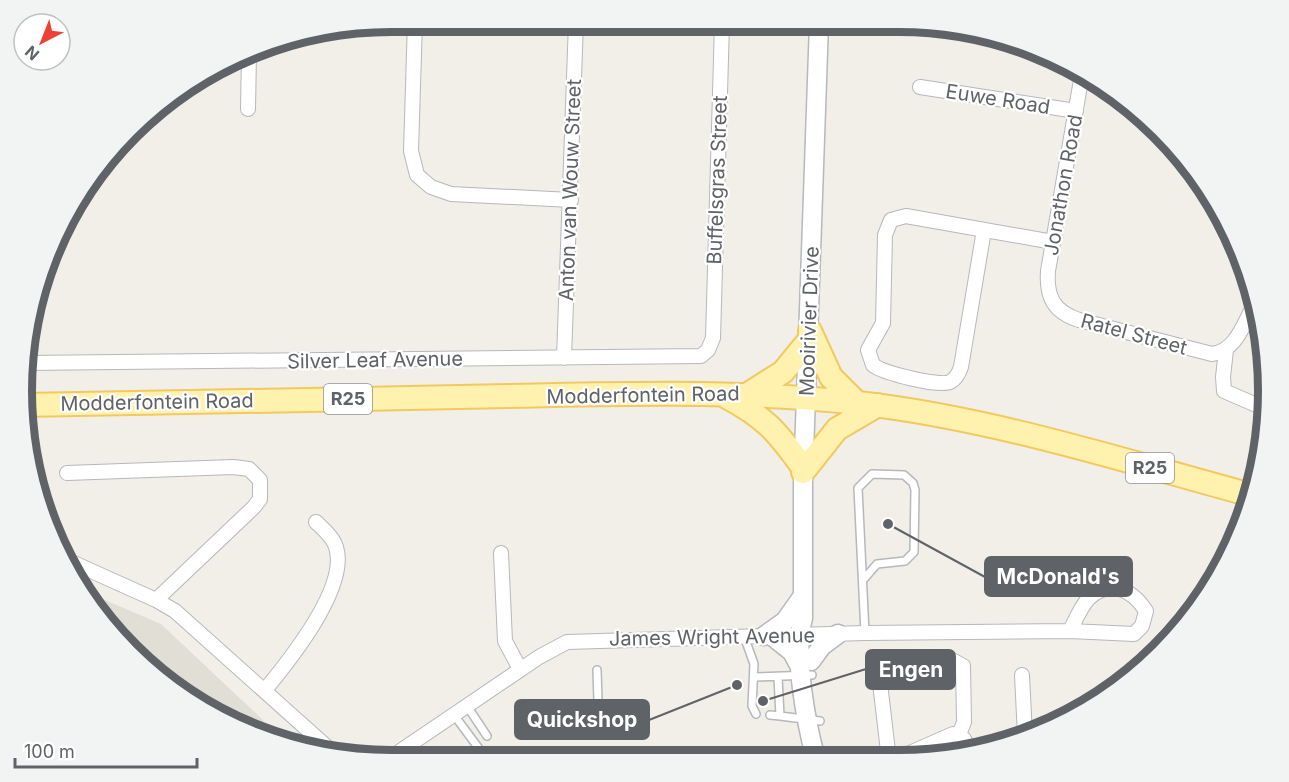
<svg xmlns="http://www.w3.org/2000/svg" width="1289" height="782" viewBox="0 0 1289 782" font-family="Inter,sans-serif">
  <rect width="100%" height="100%" fill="#f1efe8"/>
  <path fill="#e1ded6" d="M84,591l77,33 103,97 -14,12 -84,-48 -69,-69z"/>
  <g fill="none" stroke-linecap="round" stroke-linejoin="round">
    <defs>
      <path id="service" d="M863,580l14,-16 28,-3 9,-9 1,-62 -2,-7 -9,-8 -32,-1 -14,14 7,145
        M744,636l10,28 -2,42 4,8
        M597,670l2,62
        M754,677l58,-2
        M778,677l2,39 40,5
        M467,706l20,30
        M454,715l32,43
        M770,715l10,1"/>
      <path id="minor" d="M415,21l-4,130 6,24 14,12 20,7 120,6
        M1082,74l-34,197c-2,26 6,41 31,49l133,34c23,-3 31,-28 41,-47
        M920,87l156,24
        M248,109l1,-56
        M984,230l-23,137c-2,6 -5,12 -11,15 -11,5 -67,-9 -77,-17l-5,-15 15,-27 2,-88 6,-15 15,-4 147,26
        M1226,350l-3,27 1,14 37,16
        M564,358l12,-336
        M26,363l675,-7 7,-6 5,-12 9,-315
        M67,473l166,-6 16,2 11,11v19l-6,8 -98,93
        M501,553l4,88 15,28
        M67,560l89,40 19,11 162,145
        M878,666l11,94
        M935,666l17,-6 11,6 1,56 -5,13
        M1022,675l3,61
        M265,690c24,-29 84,-103 71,-143 -3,-10 -13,-18 -20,-25
        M390,758l149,-101 28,-15 298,-9 205,-2 64,3 8,-8 4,-15c-14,-22 -36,-32 -57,-13 -8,8 -14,23 -19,33
        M894,760l59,-26 11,5 7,13"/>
      <path id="tertiary" d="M764,636l21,-15 17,-24
        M772,636l20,16 7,13
        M811,661l11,-15 16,-12
        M816,760c-10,-38 -23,-105 -13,-142v-136l16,-459"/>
      <path id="primary" d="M810,331l21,46 26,26
        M748,394l35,-22 27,-33
        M723,395c42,22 54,36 81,74
        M23,405c162,-2 324,-6 486,-9 116,-2 233,-6 349,7 133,15 264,57 393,92
        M803,472l34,-43 41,-24"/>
    </defs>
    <use href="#service" stroke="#b5b8bc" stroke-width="10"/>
    <use href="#minor" stroke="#b5b8bc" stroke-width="16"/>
    <use href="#tertiary" stroke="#b5b8bc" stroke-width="21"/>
    <use href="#primary" stroke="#f2c960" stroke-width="26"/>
    <use href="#service" stroke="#fff" stroke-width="7"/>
    <use href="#minor" stroke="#fff" stroke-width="14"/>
    <use href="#tertiary" stroke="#fff" stroke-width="18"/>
    <use href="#primary" stroke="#fff2af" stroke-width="22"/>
  </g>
  <g text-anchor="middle" stroke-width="4.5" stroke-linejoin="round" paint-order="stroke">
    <g fill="#fff" stroke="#8f9295" stroke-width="1.5">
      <rect x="324" y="384" width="48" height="30" rx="4.5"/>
      <rect x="1126" y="453" width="48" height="30" rx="4.5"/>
    </g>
    <g font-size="18" font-weight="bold" fill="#5f6368">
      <text x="348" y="405">R25</text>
      <text x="1150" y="474">R25</text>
    </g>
    <g font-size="20" fill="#5f6368" stroke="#fff">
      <text transform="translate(998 99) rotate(9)" y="7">Euwe Road</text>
      <text transform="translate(717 180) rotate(-88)" y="7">Buffelsgras Street</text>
      <text transform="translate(1063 185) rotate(-80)" y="7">Jonathon Road</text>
      <text transform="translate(570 190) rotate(-88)" y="7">Anton van Wouw Street</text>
      <text transform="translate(809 321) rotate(-88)" y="7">Mooirivier Drive</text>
      <text transform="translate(1134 334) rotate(15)" y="7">Ratel Street</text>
      <text transform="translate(375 360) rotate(-1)" y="7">Silver Leaf Avenue</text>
      <text transform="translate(643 395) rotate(-1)" y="7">Modderfontein Road</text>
      <text transform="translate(157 402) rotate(-1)" y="7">Modderfontein Road</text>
      <text transform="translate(712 637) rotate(-1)" y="7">James Wright Avenue</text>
    </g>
  </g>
  <path d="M0 0H1289V782H0ZM391 32H899A359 359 0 0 1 1258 391V391A359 359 0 0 1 899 750H391A359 359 0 0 1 32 391V391A359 359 0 0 1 391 32Z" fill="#f2f3f3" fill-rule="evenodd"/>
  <path fill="none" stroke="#5f6368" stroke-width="8" d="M391 32H899A359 359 0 0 1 1258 391V391A359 359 0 0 1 899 750H391A359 359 0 0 1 32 391V391A359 359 0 0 1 391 32Z"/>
  <path fill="none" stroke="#5f6368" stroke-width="2" d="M888 524L985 577M763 701L866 669M737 685L649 720"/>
  <g fill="#5f6368" stroke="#fff" stroke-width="2">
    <circle cx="888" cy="524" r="6"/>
    <circle cx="763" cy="701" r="6"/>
    <circle cx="737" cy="685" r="6"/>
  </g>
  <g fill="#5f6368" stroke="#5f6368" stroke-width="2">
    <rect x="985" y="557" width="147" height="39" rx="6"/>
    <rect x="866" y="650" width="89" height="39" rx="6"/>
    <rect x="515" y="700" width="134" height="39" rx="6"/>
  </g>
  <g font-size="21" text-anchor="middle" font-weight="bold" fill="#fff">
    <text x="1058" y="584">McDonald's</text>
    <text x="911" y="677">Engen</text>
    <text x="582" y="727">Quickshop</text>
  </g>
  <g transform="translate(42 42) rotate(222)"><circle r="28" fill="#ffffff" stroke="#bfc1c3" stroke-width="1.5"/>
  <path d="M0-4.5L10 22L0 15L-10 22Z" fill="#ea4335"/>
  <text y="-9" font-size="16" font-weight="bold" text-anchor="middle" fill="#5f6368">N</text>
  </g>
  <path d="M15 758v9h182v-9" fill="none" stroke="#5f6368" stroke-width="3"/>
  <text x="24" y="758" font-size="18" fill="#5f6368" stroke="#ffffff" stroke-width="4.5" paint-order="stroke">100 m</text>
</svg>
